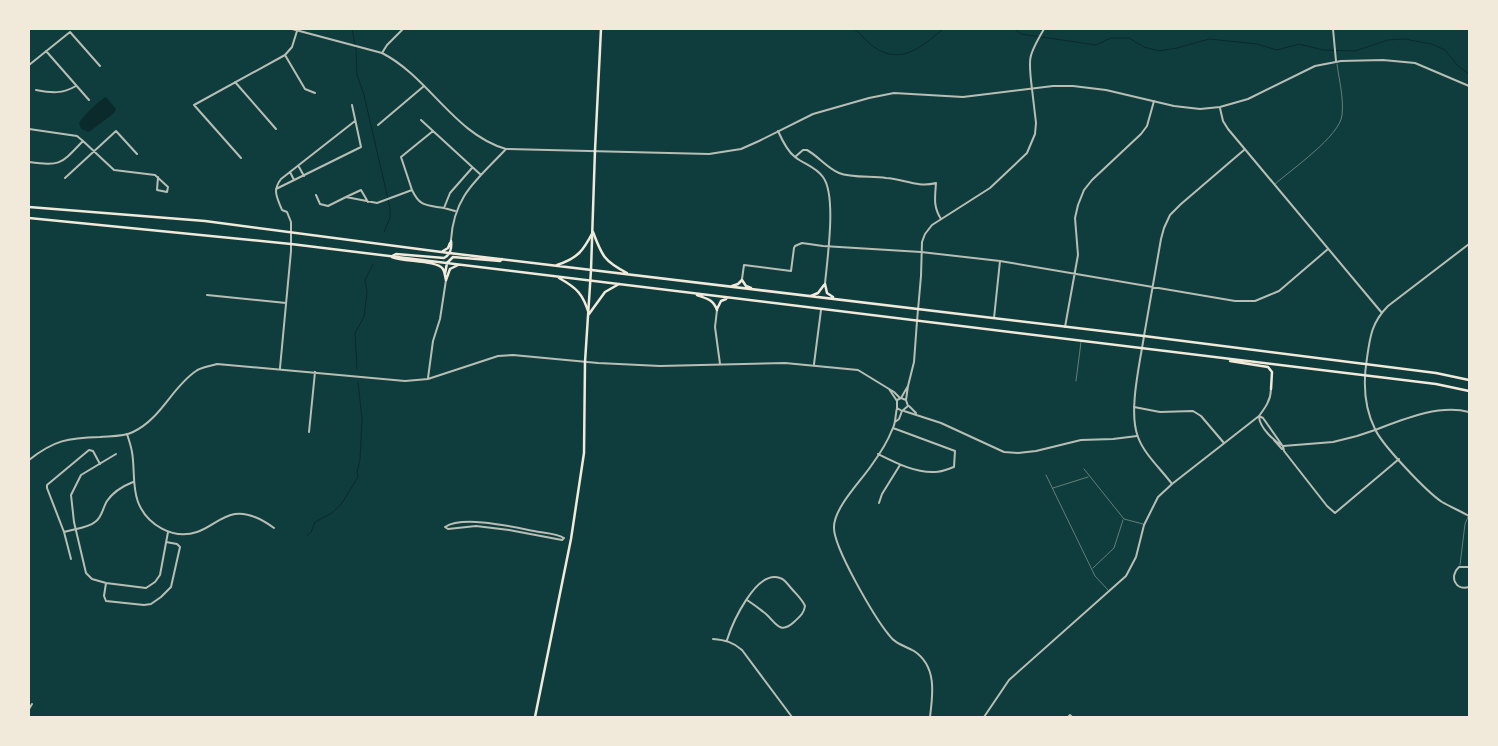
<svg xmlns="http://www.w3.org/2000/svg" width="1498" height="746" viewBox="0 0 1498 746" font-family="'Varela Round',sans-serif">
  <rect width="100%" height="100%" fill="#0f3d3e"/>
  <path fill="#0a2a2b" d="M106,97l10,12 -2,4 -25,19 -8,-3 -2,-6c5,-8 19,-22 27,-26z"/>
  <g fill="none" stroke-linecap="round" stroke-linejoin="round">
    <path stroke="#0a2a2b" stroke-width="1" d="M352,29l4,21 1,25 7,20 26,113v10l-6,14
      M854,29c8,5 13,14 20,18 28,19 48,-1 69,-18
      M1015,29l6,5 75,11 15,-7h18l15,9 15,4 18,-3 32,-9 48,5 20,6 22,-6 24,6 32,1 33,-11 16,-1 28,5 13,6 13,16 11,8
      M357,369l-2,-36 9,-16 3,-25 -2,-12 8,-16
      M307,536l4,-4 4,-10 17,-9 10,-10 16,-26 -1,-5 3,-12 2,-40 -4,-38"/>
    <path stroke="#b8beb3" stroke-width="0.5" d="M1275,184c17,-15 65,-48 67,-69 2,-17 -3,-35 -5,-51
      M1076,381l5,-39
      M1084,469l40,50 19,5
      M1046,475l49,101 13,14
      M1053,488l35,-11
      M1460,565l5,-41 3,-7
      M1469,565v-25
      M1093,568l21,-20 9,-28"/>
    <path stroke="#b8beb3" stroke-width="2" d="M1333,29l3,32
      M46,51l43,49
      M382,53l5,-8 16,-16
      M285,55l20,34 10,4
      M29,65l41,-33 30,34
      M235,82l41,47
      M1032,89c-4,-31 -4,-33 12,-60
      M36,90c16,3 26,4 40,-4
      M421,120l60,55
      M378,125l46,-39
      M29,129l48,7 6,5c-23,24 -22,25 -54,21
      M778,131c4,9 9,20 17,26 9,7 21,10 28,20 14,19 4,83 2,107
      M83,141l31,29 41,5 13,12 -1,5 -10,-2 1,-13
      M795,157l8,-7h4c11,6 20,18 32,23 12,5 33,3 47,5 18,1 31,10 50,5 -1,14 -3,24 5,36
      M241,158l-47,-53 91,-50 7,-8 5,-16
      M299,167l5,9
      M290,172l4,8
      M65,178l51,-47 21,23
      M276,189l85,-42 -9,-42
      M412,190l-11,-33 32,-26
      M316,195l4,9 8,2 18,-9 31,6 35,-13c8,17 14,15 32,18l6,-15 22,-25
      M346,197l15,-7 7,12
      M444,208l11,3
      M451,240c3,-45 26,-60 55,-91
      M742,279l2,-14 47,6 3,-23 1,-2 7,-3 21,3 98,6 79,9 235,40h20l24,-10 49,-42
      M207,295l79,8
      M717,310l-2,17 5,37
      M994,318l6,-57
      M1065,327l13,-72 -3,-37 3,-13 6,-15 8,-10 49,-46 6,-8 7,-25
      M1144,336l17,-97 3,-11 6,-13 11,-11 63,-54
      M814,364l7,-54
      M280,368l11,-117v-29l-4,-10 -5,-2c-5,-13 -10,-19 -1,-31l74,-58
      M428,378l5,-37 7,-22 6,-39
      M889,389l8,12
      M901,398l7,-12
      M906,400l-5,-2 -4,2v8l5,3 6,-5 -2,-6 2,-14 6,-24 3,-41
      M909,406l7,7
      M1134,407l26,5 33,-1 8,5 23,27
      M897,408c-2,8 -1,16 -5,22 -5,13 -13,25 -21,36 -11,16 -37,42 -37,61 -1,20 41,91 55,108 6,9 16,11 25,16 23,15 19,43 16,66
      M904,411l37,12 63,29 14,1 18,-2 45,-11 32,-1 24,-3
      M895,422l4,-3 3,-8
      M1375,430c29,-11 64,-26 94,-18
      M309,432l6,-60
      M127,434c2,6 4,12 5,18 3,17 0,34 6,50 9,23 35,38 59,30 13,-4 24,-16 38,-18 14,-2 28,6 39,14
      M1274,440l8,9
      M1283,446l1,5 43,55 8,7 64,-54
      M116,454l-35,21 -10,20 3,27 12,51 6,6 14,4 40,5 9,-6 5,-7 8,-43
      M878,454c18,9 37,19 57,18 7,0 13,-3 19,-5l1,-16 -62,-23
      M29,460c25,-20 39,-22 71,-23 10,-1 23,0 33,-5 28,-13 39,-45 63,-61 5,-4 15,-5 21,-7l188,17 23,-2 70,-23 15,-1 85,8 62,3 125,-3 73,7 36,22 6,6
      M100,464l-7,-13 -4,-1 -42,35v3l17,44c9,-3 24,-4 31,-10 7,-4 8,-15 12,-21 6,-9 16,-15 26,-19
      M879,503l3,-9 18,-29
      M445,527c18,-12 68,0 89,4 10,2 22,2 30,7
      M445,527l3,2 28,-3 33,4 53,10 2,-2
      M64,532l7,27
      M1469,567h-10c-10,9 -4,24 10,20
      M106,583l-2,13 2,5 38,4 7,-1 10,-7 10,-10 9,-40 -3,-3 -11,-2
      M713,639c12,1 20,3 29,11l50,67
      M727,640c5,-16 29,-71 53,-62 5,1 8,7 11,10 5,6 11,11 14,18 -1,8 -6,11 -11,16 -14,13 -18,1 -28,-8 -6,-5 -13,-10 -19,-14
      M29,709l3,-5
      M1068,717l2,-2 2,2"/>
    <path stroke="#b8beb3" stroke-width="2" d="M292,29l90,24c47,24 72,81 124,96l203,5 32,-5 18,-8 54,-27 56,-16 25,-5 69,4 90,-11h20l33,4 68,16 26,3 20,-2 28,-8 67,-33 26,-5 42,-1 32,3 54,23
      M1220,108l3,13 5,8 154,184
      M1469,244l-81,62c-16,16 -18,30 -21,52 -4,24 -3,49 8,71 7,16 52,63 67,73 9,5 18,9 27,14
      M917,321l4,-45 1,-34 3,-8 7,-9 58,-37 37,-35 8,-19 1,-11 -4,-34
      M1144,336c-4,27 -16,76 -6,101 6,17 23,32 34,47
      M1259,416l4,2 19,27
      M1259,417c1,11 15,24 24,29l50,-4 24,-6 18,-6
      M984,717l25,-37 117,-104 10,-19 8,-32 14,-28 14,-13 87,-68c6,-8 12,-16 12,-27"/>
    <path stroke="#f1e9da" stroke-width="2.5" d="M535,717l36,-178 13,-86 1,-91 6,-92 4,-120 6,-121"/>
    <path stroke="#f1e9da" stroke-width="2.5" d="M29,207l176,14 244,32 695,83 292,37 33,7
      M29,218l262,26 1096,134 49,6 33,7
      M593,232c9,24 11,29 34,41
      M443,251l5,-3 2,-5
      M392,256l4,-2 48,4c6,-3 8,-10 7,-17
      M392,257c11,5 45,3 51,12 2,3 2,8 3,11
      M557,265c21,-7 26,-14 36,-33
      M445,274l2,-11 6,-6 47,4 2,-2
      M559,278c18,10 24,16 30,36
      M446,280l4,-11 8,-4
      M825,284l2,9 6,4
      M732,286l6,-2 4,-4 4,6 5,2
      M697,295c10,4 16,4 20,15
      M811,296l7,-3 6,-8
      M717,309l4,-8 5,-2
      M589,314l16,-22 14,-8
      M1230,361l38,6 4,5 -1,17"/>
  </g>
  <rect width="1498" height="746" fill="none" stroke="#f1e9da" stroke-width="60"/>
</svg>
